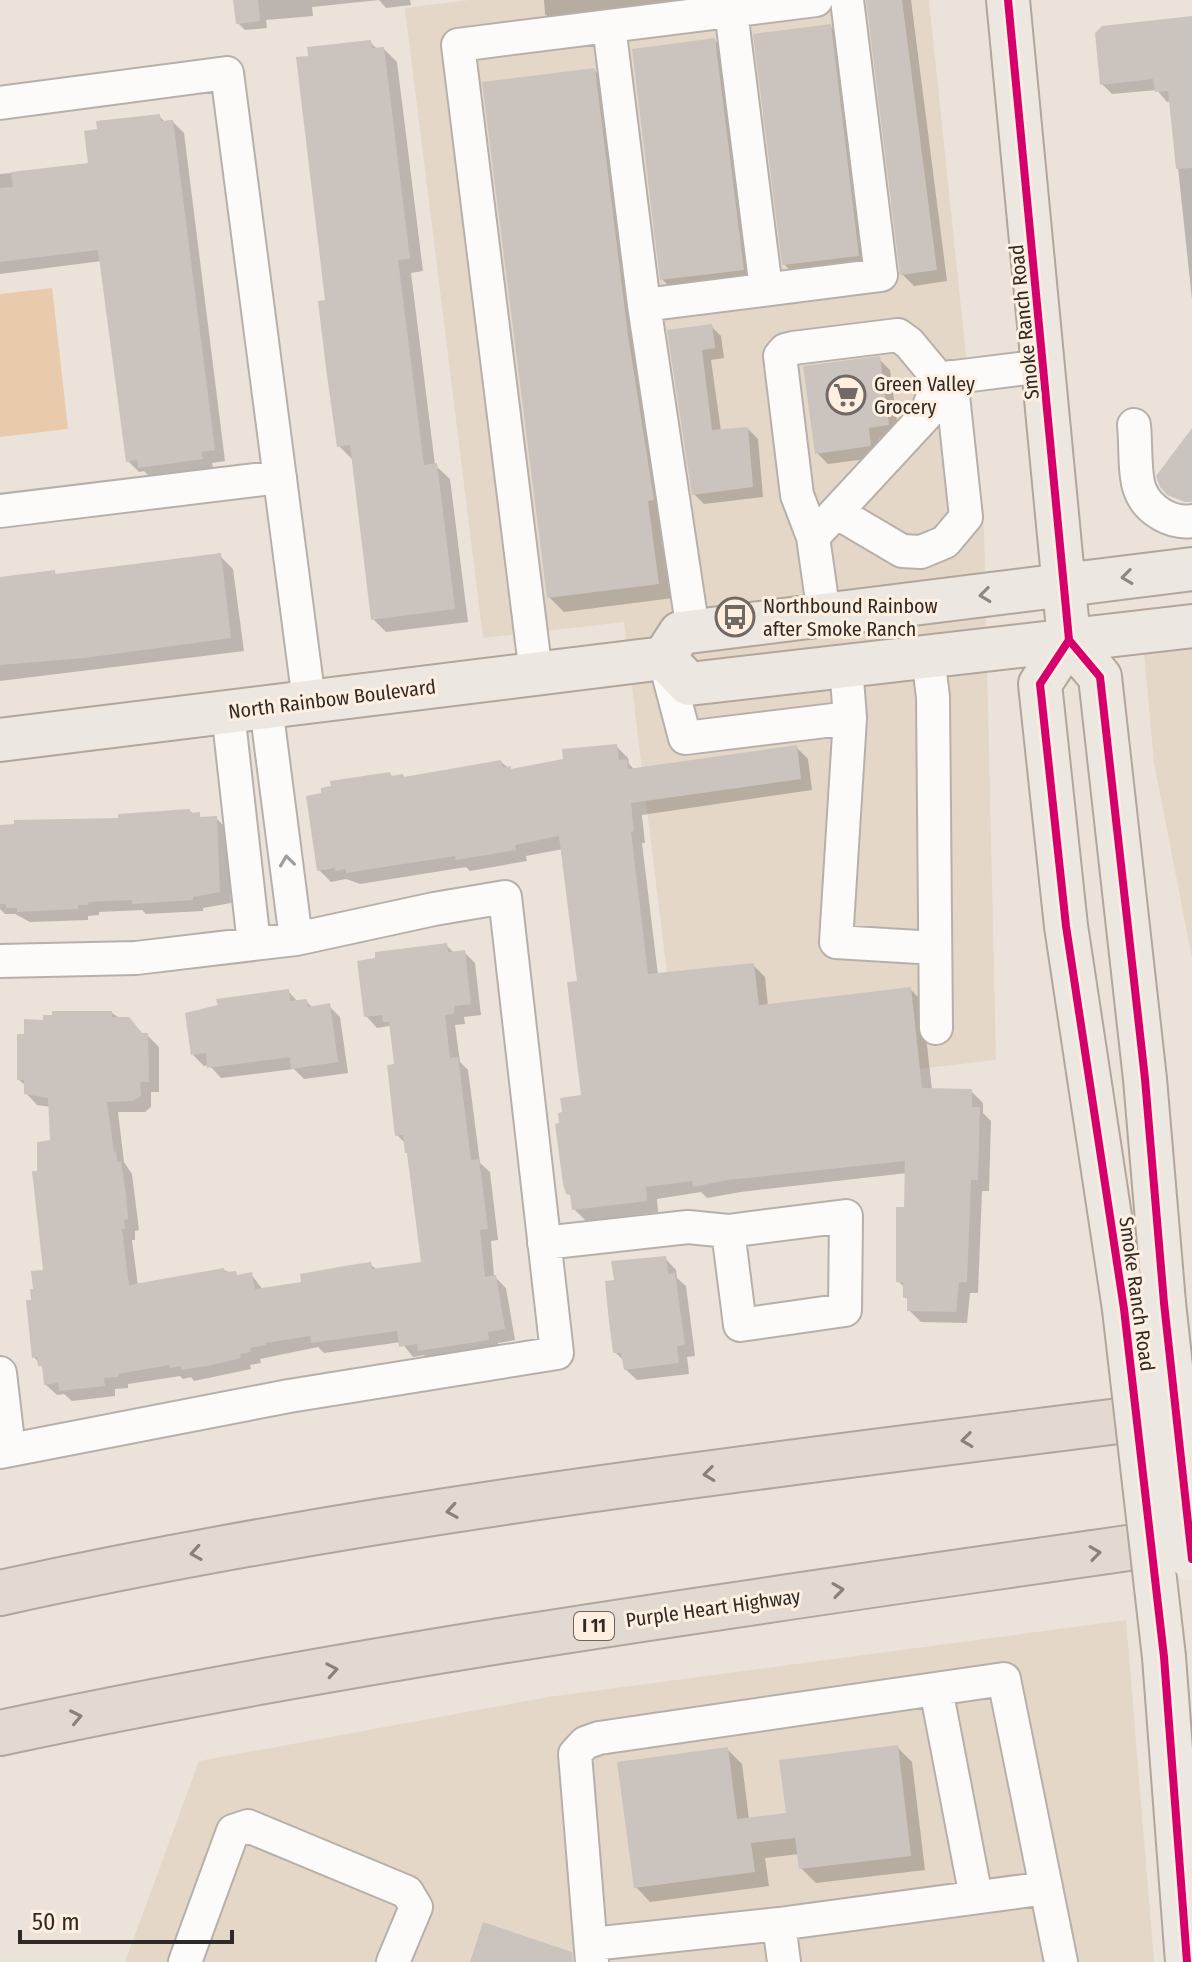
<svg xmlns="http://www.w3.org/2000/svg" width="1192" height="1962" viewBox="0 0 1192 1962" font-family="'Fira Sans Condensed',sans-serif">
  <rect width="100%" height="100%" fill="#ebe2da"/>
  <path fill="#e5d7c8" d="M469,0h460l55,529 12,531 -314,36 -58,-474 -141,16 -78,-630z
    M1192,647v311l-38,-195 -10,-111z
    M1126,1620l28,342h-1029l74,-201 349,-64z"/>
  <path fill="#e9caad" d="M52,288l16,141 -68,8v-143z"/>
  <path fill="#0003" d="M235,0h175l1,5 -25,3 -7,-8 -67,7 1,9 -47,4 1,8 -22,2 -7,-7z
    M544,0h170l-160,23 -9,-9z
    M868,0h43l36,281 -33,5 -12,-12z
    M1192,18v282l-21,-199 -4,1 -10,-12 -45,4 -10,-10z
    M830,26l15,15 28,229 -74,9 -15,-15z
    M715,41l15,14 28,229 -81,10 -15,-15z
    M370,42l8,8 6,-1 13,13 26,209 -12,2 24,192 15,14 18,143 -82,10 -13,-13 -19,-158 -15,-15 -11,-144z
    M594,70l15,15 64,513 -109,14 -15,-15z
    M159,116l7,7 7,-1 11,11 41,328 -13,2 1,7 -62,8 -7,-7 -5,1 -11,-11 -26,-200 -102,13v-100l90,-9z
    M711,326l10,10 3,22 -13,2 10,71 27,-2 10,10 5,58 -59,7 -10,-10 -25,-162z
    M879,359l11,11 9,66 -20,2 2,19 -53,7 -11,-11z
    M220,556l13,13 11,82 -244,30v-103l54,-6 4,4z
    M616,746l12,12 1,6 6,6 161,-23 12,12 4,31 -170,25 3,28h-3l16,132 95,-10 12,12 3,29 142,-17 12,12 10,89 39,1 12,12v10l8,8 -2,70h-7l-4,102h-8l-3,30 -46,-1 -12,-12 -4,-22 -7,-7 8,-72 1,-36 -166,19 -34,6 -6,-6 -44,7 1,13 -72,9 -12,-12 -1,-11 -5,-5 15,-96 -4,-114 -16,-134 -37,7 1,5 -57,10 -4,-4 -106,17 -14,-5 -15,3 -12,-12 71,-96 3,3 10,-1 3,3 95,-17 11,9 53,-10z
    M189,811l14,7h13l11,11 4,74 -28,5v3l-57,3 -4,-4 -43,2v3l-11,1v4l-58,2 -15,-8h-10l-5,-5v-75z
    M446,945l8,8 10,-1 11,11 6,52 -17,2 1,7 -10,1 5,37 8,8 12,93 10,9 8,68 -7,1 3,35 12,12 9,52 -17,3 1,7 -68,12 -7,-7 -11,2 -12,-15 -77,11 -6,-6 -58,12 1,4 -11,2 1,4 -57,12 -3,-4 -8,2 -3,-3 -52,8v4l-13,1v7l-43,5 -8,-7 -7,1 -12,-11 -1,-15 -10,-12 -1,-55 12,-30 -6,-100 14,-30 -2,-35 -14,-2 -11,-12v-7l-7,-6 7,-44 19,-14 67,-9 32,22h3l12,12v45h-8v15l-6,5h-27l6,50 8,12 7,56 -4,1v9h-3l6,46 86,-16 15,7 12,-3 12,16 40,-7 67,-19 7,6 46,-6 -17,-120 -9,-9 -1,-69 -4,-38 -3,-2 -12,2 -11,-12z
    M288,991l10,11 8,-1 7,7 16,-2 11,11 8,56 -44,6 -10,-10 -73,9 -12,-13 -5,1 -11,-11z
    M665,1258l11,12 1,8 9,8 9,70 -8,1 2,17 -52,6 -12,-11 -1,-8 -9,-9z
    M897,1747l15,15 13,108 -109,13 -15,-15 -2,-14 -34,4 4,28 -119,16 -14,-15 91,-138 15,15 7,55 39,-5z"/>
  <path fill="#cbc4be" d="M233,0h25l2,21 -24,3z
    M866,0h36l35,270 -37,5z
    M1192,16v152l-16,1 -8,-78 -13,1 -2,-13 -53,6 -5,-52 7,-7z
    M831,24l28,232 -77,9 -29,-231z
    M715,38l29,232 -84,10 -28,-231z
    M371,40l1,8 12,-1 26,212 -12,1 26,205 13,-2 18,146 -84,11 -21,-175 -13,2 -11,-79 -8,-67 7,-1 -29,-243 12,-1 -1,-9z
    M595,68l33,267 26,165 -6,1 11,83 -112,14 -65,-516z
    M160,114l1,7 12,-1 42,330 -14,2 2,7 -65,9 -1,-8 -11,2 -28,-212 -98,12v-74l13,-1 -2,-15 77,-9 -4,-32 13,-2 -1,-8z
    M712,324l3,24 -13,2 10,80 36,-3 5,60 -61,8 -25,-165z
    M880,356l9,69 -20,3 2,18 -56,8 -12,-88z
    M1192,428v74h-7l-18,-7 -7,-8 -4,-11z
    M221,553l10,85 -146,20 -85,7v-88l55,-7v4z
    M617,744l2,16 8,-1 1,10 169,-24 4,34 -170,24 3,28 -3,1 17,142 106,-11 5,42 152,-18 11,101 50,1v18h8l-2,73h-7l-4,102h-8l-3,30 -49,-1v-13h-4v-16h-7v-75h8l1,-46 -177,19 -35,7 -1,-6 -46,6 1,14 -75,9 -2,-15 -4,-1 -3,-10 -8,-60 4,-1 -1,-10 4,-1 -2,-14 21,-3 -14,-113 10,-1 -18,-145 -44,9 1,5 -60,10 -1,-4 -109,17v-4l-11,2v-3l-18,3 -11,-75 15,-3v-5l10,-2 -1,-5 60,-9 1,4 12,-2 1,3 97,-17 2,7 8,-1v3l52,-10 -1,-10z
    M190,809v4l10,-1v5l17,-1 3,76 -27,5v3l-61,4v-4l-44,2 1,3h-11v4l-61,3v-4h-11v-4h-6v-79l14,-1v-4l104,-2v-4z
    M447,943l1,9 17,-2 6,54 -17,2v8l-9,1 5,43 8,-1 13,103 8,-1 9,70 -8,1 5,47 11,-2 9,54 -17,3 1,8 -71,11 -1,-7 -18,3 -2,-16 -86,12 -1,-7 -45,7 1,2 -16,3 1,4 -11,2 1,4 -33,8 -27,4v-4l-11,2 -1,-3 -51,9v3l-14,1 1,8 -46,5 -1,-8 -14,2 -2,-19h-4l-1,-9 -5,1 -6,-58h5l-1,-11h3l-2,-18 12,-1 -11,-99h5v-29l13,-2 -2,-42 -24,-4v-14h-7v-46h7v-15l19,1v-5h9v-4h60v6h17l13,16h6l1,49h-9l1,14 -8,5 -26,1 7,50 2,-1 1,11 4,-1 5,33 2,25 -4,1 1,9h-3l7,56 95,-17 1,4 11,-1 1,4 15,-3 3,17 46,-7 -1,-8 50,-9 21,-3 1,7 49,-7 -14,-109h-2l-2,-18 -8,1 -8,-71 7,-1 -5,-42h-6l-1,-7 -18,2 -7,-56 18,-3v-6z
    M289,989l1,12 17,-2 1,8 22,-4 8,59 -47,7 -1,-12 -83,11 -1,-15 -15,2 -6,-42 33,-8 -2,-6z
    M666,1256l2,18 7,-1 10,72 -8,1 2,17 -55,7 -3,-17h-8l-4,-31 -4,-41 9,-1 -3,-19z
    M898,1745l13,111 -112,13 -4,-31 -44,5 4,29 -121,16 -17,-126 111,-15 9,72 49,-6 -7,-53z
    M483,1922l89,30 1,10h-103z"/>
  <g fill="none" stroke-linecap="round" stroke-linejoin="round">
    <defs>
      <path id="minor" d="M731,11l35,278
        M609,26l35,279 49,326
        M0,103l227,-30 82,628
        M644,305l237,-30 -34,-275
        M1134,425c2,18 0,50 6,65 8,21 32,34 52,31
        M0,511l280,-34
        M836,512l66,39 19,1 24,-10 21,-25 -15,-140
        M813,537l-16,-42 -17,-139 5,-6 8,-2 105,-13 11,8 30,36
        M824,615l-11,-78 113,-122 13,-36 105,-13
        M928,657l5,40 3,331
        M664,658l21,80 165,-20 -4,-52
        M536,674l-78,-629 358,-45
        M266,707l30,232
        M228,712l26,232
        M850,718l-14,224 99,6
        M0,961l136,-3 160,-19 138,-30 71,-12 52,456 -268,43 -289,56
        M544,1243l144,-16 40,4 118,-15 -1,94 -105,15 -12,-94
        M0,1373l9,77
        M936,1689l40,208
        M779,1924l5,38
        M592,1944l187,-20 267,-36
        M185,1962l48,-131 15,-5 159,66 9,15 -23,55
        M592,1962l-17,-208 10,-11 14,-5 405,-59 57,283"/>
      <path id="major" d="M1008,0l61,640 31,37 45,402 19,224
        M1069,640l-29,44 26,242 58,383
        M664,658l25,26 503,-58
        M0,740l664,-82 16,-25 512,-64
        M1164,1657l23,305"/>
      <path id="highway" d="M0,1593c387,-85 781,-129 1174,-179
        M0,1733c393,-84 792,-136 1190,-194"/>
    </defs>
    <use href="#minor" stroke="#b7b0aa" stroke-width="36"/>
    <use href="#major" stroke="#b2a69a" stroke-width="46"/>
    <use href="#highway" stroke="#b2a69a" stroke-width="48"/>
    <use href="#minor" stroke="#fcfbf9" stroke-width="32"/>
    <use href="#major" stroke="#ede7e1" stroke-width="42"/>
    <use href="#highway" stroke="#e2dad1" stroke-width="44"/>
    <defs>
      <path id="major-bridge" d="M1164,1303l28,256
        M1124,1309l40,348"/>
    </defs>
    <use href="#major-bridge" stroke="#b2a69a" stroke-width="46" stroke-linecap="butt"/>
    <use href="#major-bridge" stroke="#ede7e1" stroke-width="42"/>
    <defs>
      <path id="cycleway" d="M1008,0l61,640 31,37 45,402 19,224 28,256
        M1069,640l-29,44 26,242 58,383 40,348 23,305"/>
    </defs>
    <use href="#cycleway" stroke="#feefe1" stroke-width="13"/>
    <use href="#cycleway" stroke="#d6006c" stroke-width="8"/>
  </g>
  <defs><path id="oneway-chevron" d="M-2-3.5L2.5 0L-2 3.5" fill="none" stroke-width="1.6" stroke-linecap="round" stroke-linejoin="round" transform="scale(2)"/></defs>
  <g stroke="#8e8883">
    <use href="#oneway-chevron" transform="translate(1127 577) rotate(173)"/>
    <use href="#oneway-chevron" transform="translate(985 595) rotate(173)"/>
  </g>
  <use stroke="#a09d9a" href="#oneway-chevron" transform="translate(287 861) rotate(-97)"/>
  <g stroke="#88827b">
    <use href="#oneway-chevron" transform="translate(967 1440) rotate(173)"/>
    <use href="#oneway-chevron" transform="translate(709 1474) rotate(173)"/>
    <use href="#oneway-chevron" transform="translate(452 1511) rotate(171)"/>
    <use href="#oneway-chevron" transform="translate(196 1553) rotate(171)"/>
    <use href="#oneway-chevron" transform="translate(1095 1553) rotate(-8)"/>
    <use href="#oneway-chevron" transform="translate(838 1590) rotate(-8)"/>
    <use href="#oneway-chevron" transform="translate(332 1670) rotate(-10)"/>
    <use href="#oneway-chevron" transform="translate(76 1717) rotate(-12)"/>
  </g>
  <defs>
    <symbol id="supermarket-ring" viewBox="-11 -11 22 22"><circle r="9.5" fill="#feefe1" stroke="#716a64" stroke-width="1.5"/><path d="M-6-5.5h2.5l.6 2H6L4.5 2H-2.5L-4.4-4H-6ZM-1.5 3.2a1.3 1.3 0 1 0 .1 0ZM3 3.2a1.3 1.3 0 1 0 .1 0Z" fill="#716a64"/></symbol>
    <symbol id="bus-ring" viewBox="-11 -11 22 22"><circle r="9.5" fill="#feefe1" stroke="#716a64" stroke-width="1.5"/><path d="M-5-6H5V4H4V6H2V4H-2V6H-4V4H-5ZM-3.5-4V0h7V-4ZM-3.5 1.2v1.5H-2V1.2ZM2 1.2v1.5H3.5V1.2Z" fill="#716a64"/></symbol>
  </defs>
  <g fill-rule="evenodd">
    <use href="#supermarket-ring" x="824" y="373" width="44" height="44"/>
    <use href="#bus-ring" x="713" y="595" width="44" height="44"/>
  </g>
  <g text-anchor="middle" stroke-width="6" stroke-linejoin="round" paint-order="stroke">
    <rect fill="#feefe1" stroke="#6d655d" stroke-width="2" x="574" y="1612" width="40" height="28" rx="6"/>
    <g font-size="18" font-weight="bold" fill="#2f2a25">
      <text x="594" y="1632">I 11</text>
    </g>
    <g font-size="20" fill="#2f2a25" stroke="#feefe1">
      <text transform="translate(1024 322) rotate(-96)" y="7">Smoke Ranch Road</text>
      <text transform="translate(332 699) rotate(-7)" y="7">North Rainbow Boulevard</text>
      <text transform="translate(1137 1294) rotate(82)" y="7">Smoke Ranch Road</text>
      <text transform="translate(713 1608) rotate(-8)" y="7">Purple Heart Highway</text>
    </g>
    <g font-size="20" fill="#2f2a25" stroke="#feefe1" text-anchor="start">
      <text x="874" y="391">Green Valley<tspan x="874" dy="23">Grocery</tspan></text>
      <text x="763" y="613">Northbound Rainbow<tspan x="763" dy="23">after Smoke Ranch</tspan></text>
    </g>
  </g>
  <path d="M20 1930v12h212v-12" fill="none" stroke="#2f2a25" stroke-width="4"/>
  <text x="32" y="1930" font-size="24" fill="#2f2a25" stroke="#feefe1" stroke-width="6" paint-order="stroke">50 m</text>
</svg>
